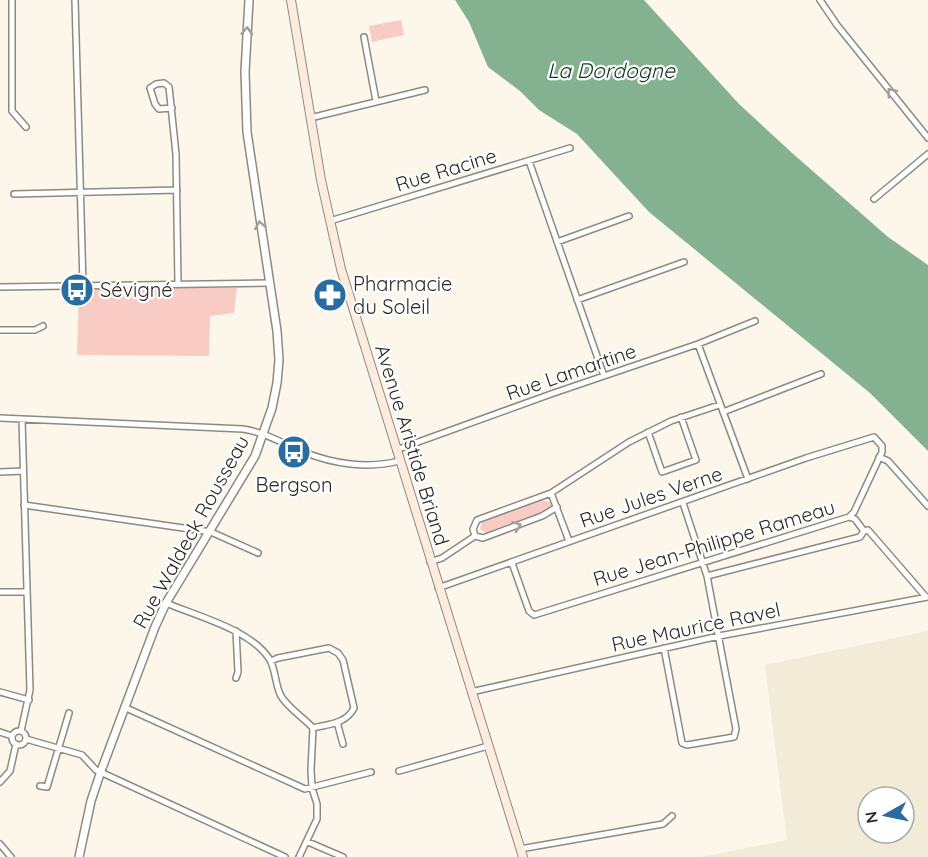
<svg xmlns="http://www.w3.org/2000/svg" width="928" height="857" viewBox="0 0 928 857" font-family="Quicksand,sans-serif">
  <rect width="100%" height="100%" fill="#fcf7ea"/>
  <path fill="#f2ebd7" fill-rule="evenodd" d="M928,631v226h-226l85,-17 -22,-175zM868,797h36v36h-36z"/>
  <path fill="#f8cbc4" d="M401,20l3,15 -32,7 -3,-16z
    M79,288h158l-3,25 -24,3 -1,40 -132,-1z
    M541,500l9,2 2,4 -3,4 -63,23 -6,-4 2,-7z"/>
  <path fill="#84b290" d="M455,0h189l95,104 52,48 97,85 40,28v186l-58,-58 -221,-181 -72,-78 -38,-24 -19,-19 -32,-24 -19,-45z"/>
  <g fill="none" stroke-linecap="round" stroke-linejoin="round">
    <defs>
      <path id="minor" d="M12,0v111l14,16
        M75,0l8,285
        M820,0l17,25 91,113
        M364,37l12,64
        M172,108l-13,1 -4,-5 -5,-16 6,-4 8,-1 5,4 7,67 2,129
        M310,118l115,-28
        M529,161l75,215
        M14,194l163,-4
        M874,199l54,-45
        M330,221l240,-73
        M557,242l72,-26
        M0,287l270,-4
        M577,300l107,-38
        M0,330h35l8,-4
        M698,344l50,135
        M723,412l98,-38
        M0,418l243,11c21,3 41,15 61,23 29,12 64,17 95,9
        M648,432l14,40 34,-12 -15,-43
        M396,450l155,-56 147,-50 57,-23
        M879,457l9,4 40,45
        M0,472l23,-1
        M24,505l187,27 47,21
        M864,531l4,-1 58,67
        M475,536l8,2 59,-22 15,-9
        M569,541l-18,-48 78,-51 42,-21 48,-16
        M430,562l12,-4 33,-22 -2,-7 4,-9 74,-27
        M512,563l17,48 5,4 315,-98 6,2 9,12 -4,6 -153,39
        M438,588l368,-130 68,-21 8,9v6l-28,60 -5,5
        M0,592h27
        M166,603c31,13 86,27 104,57 6,11 5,25 11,36 6,11 23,22 32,32l-2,42 1,18 5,16v15l-18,38
        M664,648l18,95 5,2 47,-8 2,-8 -29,-153 -24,-73
        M271,661l7,-3 51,-10 9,5 5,7 11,48c-8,16 -25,16 -41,20
        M236,678l2,-6 -2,-41
        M0,692l29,8
        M471,692l248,-56 209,-39
        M124,707l181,82 66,-17
        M337,722l6,22
        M21,731l9,-41 -8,-270
        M12 738a7 7 0 1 1 14 0a7 7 0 1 1-14 0Z
        M0,732l12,4
        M26,739l56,16 14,15 189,87
        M399,771l89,-25
        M0,782l10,-11 6,-27
        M40,786l7,1 22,-74
        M308,842l35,15
        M0,844l11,13
        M520,849l143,-25 9,-8"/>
      <path id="tertiary" d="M79,857l12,-56 10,-30 54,-144 11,-24 89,-147 17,-48 5,-25 2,-23 -2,-29 -30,-199 -2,-60 4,-72"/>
      <path id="secondary" d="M291,0l30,180 20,89 182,588"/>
    </defs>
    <use href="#minor" stroke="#8f8a7f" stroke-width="8"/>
    <use href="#tertiary" stroke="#8f8a7f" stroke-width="10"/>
    <use href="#secondary" stroke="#8f8a7f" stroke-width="10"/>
    <use href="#minor" stroke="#fff" stroke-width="5"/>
    <use href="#tertiary" stroke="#fff" stroke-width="7"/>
    <use href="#secondary" stroke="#fcece0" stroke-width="8"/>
  </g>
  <defs><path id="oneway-chevron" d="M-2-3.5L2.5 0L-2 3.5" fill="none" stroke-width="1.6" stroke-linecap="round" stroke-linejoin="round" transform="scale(1.5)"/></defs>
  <g stroke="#a09f9d">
    <use href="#oneway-chevron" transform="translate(247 31) rotate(-87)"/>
    <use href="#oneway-chevron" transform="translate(891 92) rotate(-129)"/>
    <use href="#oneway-chevron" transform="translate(260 225) rotate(-100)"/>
    <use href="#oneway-chevron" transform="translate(517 526) rotate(-20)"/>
  </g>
  <defs>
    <symbol id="bus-disc" viewBox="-11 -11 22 22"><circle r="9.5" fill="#286ca1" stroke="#fff"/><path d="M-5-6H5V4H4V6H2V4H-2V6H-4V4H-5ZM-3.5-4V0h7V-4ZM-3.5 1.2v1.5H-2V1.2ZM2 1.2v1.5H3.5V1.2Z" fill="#fff"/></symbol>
    <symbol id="pharmacy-disc" viewBox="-11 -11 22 22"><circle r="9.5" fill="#286ca1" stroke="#fff"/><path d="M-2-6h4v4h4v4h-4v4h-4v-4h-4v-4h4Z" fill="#fff"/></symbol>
  </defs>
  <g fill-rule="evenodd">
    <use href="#bus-disc" x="58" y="271" width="38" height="38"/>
    <use href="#pharmacy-disc" x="311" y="276" width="38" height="38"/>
    <use href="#bus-disc" x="275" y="433" width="38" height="38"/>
  </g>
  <g text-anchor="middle" stroke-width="4.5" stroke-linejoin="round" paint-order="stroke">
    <g font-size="20" fill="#2c2a25" stroke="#fff">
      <text transform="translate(446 170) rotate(-17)" y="7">Rue Racine</text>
      <text transform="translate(571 372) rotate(-19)" y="7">Rue Lamartine</text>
      <text transform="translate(412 445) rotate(73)" y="7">Avenue Aristide Briand</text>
      <text transform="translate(651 497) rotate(-19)" y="7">Rue Jules Verne</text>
      <text transform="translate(191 532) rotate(-61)" y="7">Rue Waldeck Rousseau</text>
      <text transform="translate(714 543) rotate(-17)" y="7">Rue Jean-Philippe Rameau</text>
      <text transform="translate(696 627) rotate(-12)" y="7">Rue Maurice Ravel</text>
    </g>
    <g font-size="20" fill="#2c2a25" stroke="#fff" text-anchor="start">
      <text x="353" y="291">Pharmacie<tspan x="353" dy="23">du Soleil</tspan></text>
      <text x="100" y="297">Sévigné</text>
      <text x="294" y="492" text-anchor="middle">Bergson</text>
    </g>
    <g font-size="21" font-style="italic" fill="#10341d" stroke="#fff">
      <text x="611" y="78">La Dordogne</text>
    </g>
  </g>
  <g transform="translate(886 815) rotate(261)"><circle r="28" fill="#ffffff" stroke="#abaaa8" stroke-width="1.5"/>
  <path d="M0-4.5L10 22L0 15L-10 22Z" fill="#286ca1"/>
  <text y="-9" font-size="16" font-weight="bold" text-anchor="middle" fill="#2c2a25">N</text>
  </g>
</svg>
